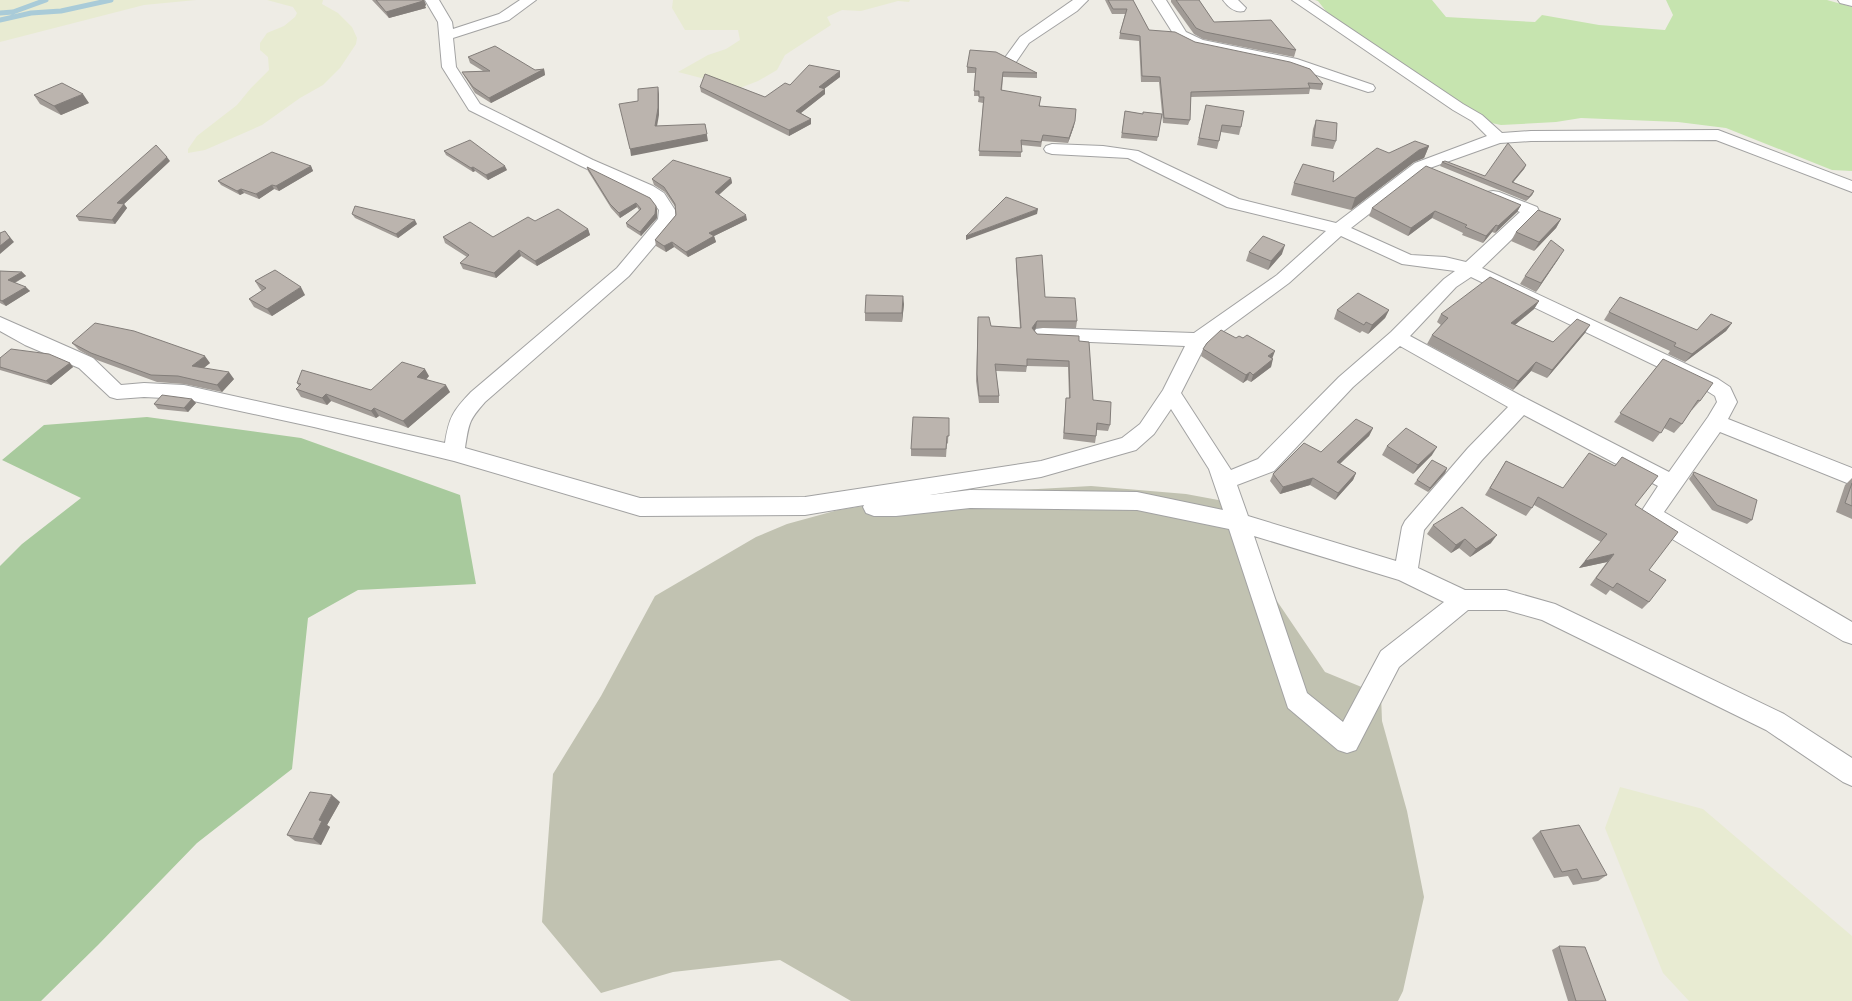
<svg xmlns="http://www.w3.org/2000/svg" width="1852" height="1001" viewBox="0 0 1852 1001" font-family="'Varela Round',sans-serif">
  <rect width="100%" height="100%" fill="#eeece5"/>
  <path fill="#c1c2b1" d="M1091,486l95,8 43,8 33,77 63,93 56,23 1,26 25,90 17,86 -21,94 -5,10h-547l-71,-41 -107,12 -72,21 -59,-71 11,-148 48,-78 54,-100 101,-59 31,-13 51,-14 93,-15z"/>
  <path fill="#e8ebd2" d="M0,0h196l-52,5 -144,37z
    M267,0h56l-1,4 16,9 14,14 5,11 -1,6 -16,24 -17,17 -23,13 -38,27 -57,25 -17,3v-4l9,-13 40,-31 14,-17 18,-18 -1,-13 -8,-7v-7l7,-10 17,-7 11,-9 2,-4 -4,-6z
    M673,0h237l-1,2 -11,-1 -37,10 -19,-1 -15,7 4,8 -46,30 -8,15 -19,11 -18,7 -62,-16 30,-17 18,-6 14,-9 -2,-10h-53l-13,-22z
    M1620,787l83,22 149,127v65h-163l-26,-28 -58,-145z"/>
  <path fill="#c6e4af" d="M1315,0h117l14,17 89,5 7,-7 57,10 66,5 8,-15 -7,-15h161l25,7v164l-20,-1 -106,-42 -48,-6 -97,-4 -25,4 -55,3 -19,-4 -153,-106 -11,-14z"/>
  <path fill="#a8ca9d" d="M147,417l154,21 159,57 16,89 -118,6 -50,28 -16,151 -95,74 -99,102 -57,56h-41v-435l22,-22 59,-46 -79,-38 42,-35z"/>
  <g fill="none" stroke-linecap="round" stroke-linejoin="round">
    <path stroke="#a9cbd8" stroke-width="5" d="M0,13l13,-1 33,-12
      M0,20l31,-7 30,-2 50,-11"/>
    <defs>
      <path id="minor" d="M425,0h14l13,22 1,7 46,-15 21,-14h16l-27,20 -56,18 3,29 24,37 113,56 60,26 11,7 11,17 1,10 -3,4 -44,52 -144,126c-17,19 -16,22 -20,46l175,50 165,-1 236,-36 81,-23 18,-14 23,-34 22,-44 -142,-6 -7,-1 -3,-5 3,-5 7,-1 151,5 83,-58 49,-44 -99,-24 -99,-49 -76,-4 -6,-2 -2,-3 2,-3 6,-2 51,2 35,5 101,48 97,24 79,-60 72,-27 -15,-15 -19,-11 -161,-110h16l155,104 19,11 20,18 29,-2 187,-1 134,51v11l-136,-52 -185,1 -31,2 -73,26 -76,59 60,27 34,2 21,5 54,-50 -33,-12 -2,-4 2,-4 6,-1 6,1 38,15 2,4 -2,4 -55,53 236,111 12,8 7,15 -9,17 124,49v17l-132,-53 -56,80 188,110v22l-9,-3 -201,-120 -3,-6 19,-29 -134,-71 -42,45 -58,70 -6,38 47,22h41l49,14 229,110 68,44v28l-9,-4 -77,-52 -224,-110 -36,-10h-38l-69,57 -43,83 -9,3 -9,-3 -50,-42 -59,-179 -92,-19 -167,-2 -74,8h-22l-8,-3 -3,-6 1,-2 -59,10 -165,1 -186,-55 -140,-34 -130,-28 -40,-2 -27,2 -7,-2 -31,-29 -54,-23 -25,-14v-14l93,41 28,27 23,-2 40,2 261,58c4,-26 8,-32 26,-51l146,-124 41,-49 1,-9 -7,-9 -11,-7 -60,-28 -112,-56 -27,-43 -4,-45zM1341,236l61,28 53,7 -11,8 -53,53 -52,45 -81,82 -27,11 -50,-77 25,-49 83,-61zM1471,277l233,112 11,7 2,6 -9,15 -39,55 -140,-72 -119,-64 46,-49zM1400,346l108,61 -40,41 -63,73 -3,6 -6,34 -148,-45 -11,-31 37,-14 79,-84zM1171,409l38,60 14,41 -86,-18 -167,-2 -40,5 111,-18 95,-27 18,-16zM1254,536l145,44 45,22 -63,49 -38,71 -36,-29z
        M1073,0h15l-11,11 -48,32 -13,19h-10l-2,-3 16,-22z
        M1152,0h14l20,32 17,8 94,19 76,26 2,3 -2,3 -5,1 -79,-26 -95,-20 -18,-8z
        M1223,0h15l8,8 -2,3c-9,2 -16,-4 -21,-11z
        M1838,0h14v6l-12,-3z"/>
    </defs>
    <use href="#minor" stroke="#a2a2a2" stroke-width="2"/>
    <use href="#minor" fill="#fff" fill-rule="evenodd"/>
  </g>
  <path fill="#a19b96" d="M372,0h52l2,5 -1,1 1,2 -37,10z
    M1105,0h28l16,30 46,12 128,42 -2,6 -11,-1 -1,5 -118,3 -1,23 -2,5 -25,-2 -4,-41h-18l-2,-41 -20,-2 1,-6 5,-19h-13z
    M1171,0h28l15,22 82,28 -2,7 -91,-18 -9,-5 -23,-32z
    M468,57l67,13 9,-1 1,6 -54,28 -16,-10 -10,-16 -3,-5 21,-1 -13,-8z
    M967,67l70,6v5l-34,-1 -1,13 38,12v4l34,20 -6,17 -26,-2 -1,6 -20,-2v12l-42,-1 4,-53 -5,-1 1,-6h-5l1,-23h-8z
    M840,77l-16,12 1,5 -24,19 10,6v5l-22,12 -88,-44 -1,-5 65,10 25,-12z
    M34,95l55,8 -28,12 -21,-11z
    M1206,105l35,22 -2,8 -18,-3 -4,17 -20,-4z
    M1125,111l18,3h19l-5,27 -36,-3z
    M1316,120l20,21 -3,8 -22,-3 2,-17z
    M1429,146l-5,12 -10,4 -63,48 -60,-15 3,-12 39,-1 56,-29z
    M444,151l63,19 -19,10 -13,-9 -2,1 -27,-17z
    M170,161l-46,43 3,4 -12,16 -36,-3 -3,-5z
    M1442,162l43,14 41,-11 -2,4 -11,13 21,9 -2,4 -6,6 -86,-35z
    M311,166l2,5 -34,20 -5,-2 -15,10 -15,-6 -4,2 -19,-10 -3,-4z
    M587,167l69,39 1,4v8l-16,18 -14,-9 -1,-4 13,-13 -2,-3 -17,11 -9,-10 -23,-37z
    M731,178l1,5 -13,12 28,25 -33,16 2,6 -28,15 -14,-10 -8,5 -10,-6 -1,-6 21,-25v-7l-11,-16 -11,-7 -2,-6z
    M1521,205l-4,7 -22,21 -3,-1 -9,11 -21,-8 1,-2 -31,-15 -24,18 -39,-20 3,-8z
    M352,214l65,10 -19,14 -43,-20z
    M1561,219l-5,9 -22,23 -23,-10 5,-9z
    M535,221l53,8 2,6 -53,31 -16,-10 -25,22 -33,-9 -3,-6 7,-6 -22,-14 -2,-6h50z
    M1249,252l33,2 -14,16 -22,-9z
    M1016,258l29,39 32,24 -1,7h-40l-2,2 3,4 42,7 14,59 17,25 -2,6 -11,-1 -2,13 -32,-4 3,-41h3l-1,-31 -41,-1 -1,6 -30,-1 3,25v7h-20l-3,-22 2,-64 13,9 29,2 -4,-63z
    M1559,258l-23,34 -16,-8 5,-8z
    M0,271l22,1 4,4 -11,7 15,8 -24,15 -6,-3z
    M255,281l50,14 -33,21 -18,-9 -5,-8 13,-8 -2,-2z
    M1539,301l-5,8 -19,16 38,17 32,-9 -38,45 -16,-7 -18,19 -86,-46 5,-9 9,-10 -4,-3 4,-8z
    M904,304l-2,18 -37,-1v-8z
    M1337,310h52l-4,8 -17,16 -6,-3 -2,2 -26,-14z
    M1609,312l88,18 35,-7 -6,8 -41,31 -17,-8 2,-3 -66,-31z
    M72,343l138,20 -6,5 30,11 -12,13 -38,-8 -27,-2 -60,-22 -18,-10z
    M1203,349l69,10 -1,8 -20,15 -4,-2 -4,3 -42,-27z
    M0,358l70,5 3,4 -22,18 -51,-15z
    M1663,359l37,42 -8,9v-1l-10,15 -8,9 -10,-5 -11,14 -39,-20z
    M429,376l-3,4 24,12 -42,36 -29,-12 -3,2 -45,-17 -4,4 -26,-8 -5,-8 3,-3 -2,-3 74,7z
    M192,399l4,4 -8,9 -30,-3 -4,-5z
    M949,418l-1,26 -1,-1 -1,14 -35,-1v-7z
    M1373,428l-4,8 -29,28 16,9 -3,7 -18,20 -25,-15 -30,9 -10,-13 3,-7z
    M1387,446l45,9 -19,19 -31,-19z
    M1506,461l57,27 72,17 14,65v32l-7,7 -32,-19 -4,5 -16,-10 17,-23 -28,6 22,-26 -67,-37 -8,11 -41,-21z
    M1447,468l-2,5 -17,19 -14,-8 3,-4z
    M1694,472l58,48 -5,4 -35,-14 -23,-31z
    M1852,478v41l-16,-7 9,-27z
    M1433,525l58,18 -21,14 -11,-9 -8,5 -24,-19z
    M340,802l-13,23 3,2 -9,18 -26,-4 -8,-6z
    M1540,831l67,44 -9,6 -25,4 -5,-9 -14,2 -22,-40z
    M1559,946l47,55h-38l-16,-51z"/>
  <path fill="#837e7a" d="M421,0h3l2,5 -1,1 1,2 -37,10 -3,-6z
    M544,69l1,6 -54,28 -2,-5z
    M840,71v6l-20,15 -1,-5z
    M658,87l1,7v21l-3,17 -1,-6z
    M825,89v5l-28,22 -1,-5z
    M83,94l6,9 -28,12 -7,-9z
    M811,119v5l-22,12v-6z
    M1075,121l-1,5 -6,17 1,-5z
    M705,124l3,17 -77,15 -1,-7z
    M1429,146l-5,12 -10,4 -63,48 4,-12 64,-48z
    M167,157l3,4 -46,43 3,4 -12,16 -3,-4 5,-17z
    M1526,165l-2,4 -14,17 2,-4z
    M311,166l2,5 -34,20 -3,-5z
    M505,166l2,4 -19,10 -2,-5z
    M473,167l2,4 -2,1 -2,-4z
    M731,178l1,5 -16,14 -1,-5z
    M272,185l2,4 -15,10 -3,-5z
    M241,189l3,4 -4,2 -3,-4z
    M1534,191l-2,4 -6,6 3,-4z
    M636,203l1,4 -17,11 -1,-5z
    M1521,205l-4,7 -22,21 3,-7z
    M656,206l1,4v8l-16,18 -1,-4z
    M1038,209l-1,5 -71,26v-4z
    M1435,211l-3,7 -24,18 3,-8z
    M746,215l1,5 -37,18 -1,-5z
    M1561,219l-5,9 -22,23 5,-9z
    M415,220l2,4 -19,14 -2,-4z
    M1496,225l-4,7 -9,11 3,-7z
    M588,229l2,6 -53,31 -2,-5z
    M5,231l9,11 -14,12v-8z
    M714,236l2,6 -28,15 -2,-5z
    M672,242l2,5 -8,5 -2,-6z
    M1285,245l-3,9 -14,16 3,-9z
    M519,250l2,6 -25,22 -2,-5z
    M1564,250l-5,8 -23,34 5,-9z
    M22,272l4,4 -14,8 -4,-4z
    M26,287l4,4 -24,15 -4,-5z
    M301,287l4,8 -33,21 -5,-7z
    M903,296l1,8 -2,18v-9z
    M1539,301l-5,8 -28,23 5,-9z
    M1389,310l-4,8 -17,16 4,-9z
    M1037,321l-1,7 -4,7v-7z
    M1732,323l-6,8 -41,31 7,-8z
    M1590,325l-5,8 -38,45 5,-8z
    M1275,351l-3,8 -4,-3z
    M205,356l5,7 -13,10 -5,-7z
    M1273,359l-2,8 -20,15 2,-7z
    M1536,362l-5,9 -18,19 5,-9z
    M70,363l3,4 -22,18 -5,-4z
    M425,369l4,7 -8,9 -4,-8z
    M229,372l5,7 -12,13 -5,-7z
    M1250,372l-3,8 -4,3 3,-8z
    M446,385l4,7 -42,36 -5,-7z
    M326,394l5,7 -4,4 -5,-7z
    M192,399l4,4 -8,9 -4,-4z
    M374,408l5,8 -3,2 -5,-7z
    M1373,428l-4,8 -35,33 3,-7z
    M1437,447l-5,8 -19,19 5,-9z
    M1447,468l-2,5 -17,19 2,-4z
    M1356,473l-3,7 -18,20 3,-7z
    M1313,478l-3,7 -30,9 3,-7z
    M1497,535l-6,8 -21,14 6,-8z
    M1465,539l-6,9 -8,5 5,-8z
    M1614,554l-7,8 -28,6 6,-7z
    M332,795l8,7 -13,23 3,2 -9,18 -8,-6 6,-19z"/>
  <path fill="#bbb4ae" stroke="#837e7a" d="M376,0h46l1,1 -37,11z
    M1108,0h25l16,30 26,2 20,10 95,20 20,7 13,15 -15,-1 2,5 -119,4 -1,28 -26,-2 -4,-41 -18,-1 -2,-40 -20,-3 7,-24h-14z
    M1176,0h23l15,22 57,-2 25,30 -91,-18 -9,-4z
    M495,46l40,24 9,-1 -55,29 -16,-11 -11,-15 28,-1 -22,-14z
    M970,50l26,2 41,21 -34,-1 -2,18 40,7 -2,9 37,3 -1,12 -6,17 -26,-3 -2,7 -20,-2 1,12 -43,-1 5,-54h-5v-6h-5l2,-23 -9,-1z
    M809,65l31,6 -21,16 6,2 -29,22 15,8 -22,11 -89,-43 5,-13 60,23 20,-14 5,2z
    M62,83l21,11 -29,12 -20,-11z
    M658,87v21l-3,18 50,-2 2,10 -77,15 -11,-45 19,-3v-12z
    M1206,105l38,6 -3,16 -19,-2 -3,16 -20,-3z
    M1125,111l18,3v-2l19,2 -4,23 -36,-4z
    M1316,120l21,3 -1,18 -22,-4z
    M470,140l35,26 -19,9 -13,-8 -2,1 -27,-17z
    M1415,141l14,5 -10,4 -64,48 -61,-15 9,-19 31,8 -1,10 44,-34 12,5z
    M1508,143l18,22 -14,17 22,9 -5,6 -87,-35 3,-1 40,15z
    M156,145l11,12 -50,46 7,1 -12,16 -36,-4z
    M272,152l39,14 -35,20 -4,-1 -16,9 -15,-5 -4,2 -19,-10z
    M673,160l58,18 -16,14 31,23 -37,18 5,3 -28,16 -14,-10 -8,4 -9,-6 21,-25 -1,-11 -11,-17 -12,-8z
    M1426,166l95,39 -23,21 -2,-1 -10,11 -21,-9 2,-2 -32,-14 -24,17 -39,-20z
    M587,167l63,31 6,8 -1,8 -15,18 -14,-9 15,-14 -5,-6 -17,10 -9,-9z
    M1006,197l32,12 -72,27 29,-28z
    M355,206l60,14 -19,14 -44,-20z
    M558,209l30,20 -53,32 -16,-11 -25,23 -34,-10 9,-8 -26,-18 27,-15 23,15 35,-20 7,4z
    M1538,210l23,9 -22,23 -23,-10z
    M5,231l5,7 -10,8v-13z
    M1263,236l22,9 -14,16 -22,-9z
    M1551,240l13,10 -23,33 -16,-7z
    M1042,255l3,42 30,1 2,23h-40l-5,7 5,6 42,2v5l10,1 4,58 18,2 -1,23 -13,-2 -1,13 -32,-3 2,-35h4l-1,-37 -42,-2v7l-32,-2 4,32h-20l-2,-22 1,-57h11l2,9 30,2 -5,-70z
    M275,270l26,17 -34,22 -18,-10 17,-11 -11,-7z
    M0,271l22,1 -14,8 18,7 -24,14 -2,-1z
    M1490,277l49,24 -28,22 42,19 24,-23 13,6 -38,45 -16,-8 -18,19 -86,-46 16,-17 -7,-4z
    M1358,293l31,17 -17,15 -6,-3 -2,3 -27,-15z
    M866,295l37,1 -1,17h-37z
    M1620,297l77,33 14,-16 21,9 -40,31 -18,-8 2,-3 -67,-31z
    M95,323l39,8 71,25 -13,10 37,6 -12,13 -39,-9 -27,-1 -60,-22 -19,-10z
    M1221,330l15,8 3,-2 4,2 4,-3 28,16 -7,5 5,3 -20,16 -3,-3 -4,3 -43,-26 4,-6z
    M11,349l38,5 21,9 -24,18 -46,-14v-9z
    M1663,359l50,24 -13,18 -2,-1 -16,24 -12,-6 -9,15 -41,-20z
    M402,362l23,7 -8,8 29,8 -43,36 -29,-13 -3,3 -45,-17 -4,4 -26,-9 5,-5 -4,-1 5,-13 69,20z
    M162,395l30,4 -8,9 -30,-4z
    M913,417l36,1v18h-2l-1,13h-35z
    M1356,419l17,9 -36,34 19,11 -18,20 -25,-15 -30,9 -10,-13 31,-31 17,9z
    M1406,428l31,19 -19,18 -31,-19z
    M1589,453l26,13 7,-9 36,19 -23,29 43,27 -29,38 17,10 -17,22 -32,-19 -4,5 -17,-10 18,-24 -29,7 22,-27 -69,-37 -6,11 -42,-20 16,-27 57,27z
    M1432,460l15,8 -17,20 -13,-8z
    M1694,472l63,28 -5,20 -35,-15 -24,-31z
    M1852,483v23l-7,-3z
    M1462,507l35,28 -21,14 -11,-10 -9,6 -23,-20z
    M310,792l22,3 -13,25 3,1 -9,18 -26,-4z
    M1579,825l28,50 -25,4 -5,-10 -15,3 -22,-41z
    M1559,946l26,1 21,54h-30z"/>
</svg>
